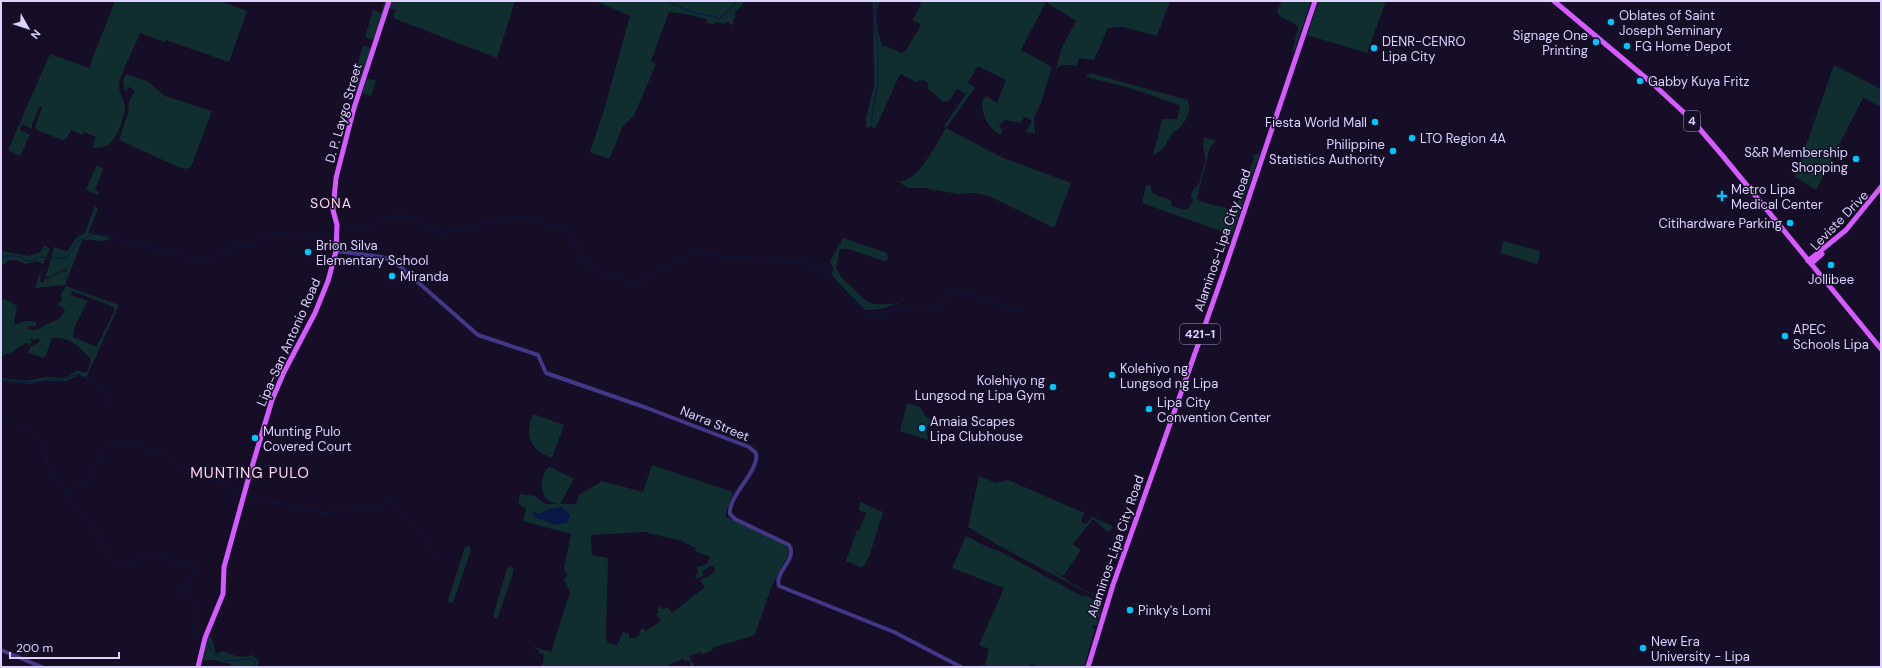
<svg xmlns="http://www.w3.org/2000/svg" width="1882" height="668" viewBox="0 0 1882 668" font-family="'DM Sans',sans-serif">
  <rect width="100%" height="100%" fill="#150e26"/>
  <path fill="#102e30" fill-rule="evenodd" d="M115,1h105l27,10 -18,51 -63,-22 -2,2 -24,-9c-5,14 -20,40 -21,53 0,8 7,15 6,24 -4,16 -11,43 -33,37l4,-10 -12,-5 -2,3 -11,-5 -4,8 -5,2 -25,-10 -2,-4 7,-18 -2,-2 -8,18v5l-10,-5 -2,6 10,5 -10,21 -12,-6 42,-96 39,14z
    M385,1h2l-12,39 -10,-2 8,-28 8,3z
    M391,1h124l-18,57 -104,-40 3,-8 -7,-2z
    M596,1h149l-11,13 2,2 -4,5 2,2 -2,2 -4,-3 -4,2 -8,-2 -2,2 -7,-1v-4l-21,-5 -17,-2 -18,49 5,3 -22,52 -11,10 -14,33 -19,-7 14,-42 26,-94z
    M873,1h6c-6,14 -1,31 3,45h3l17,7 5,-4 13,-22v-3l-8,-4 8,-14 1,-5h249l-13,35 -34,-9 -15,1 -14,32 -15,-2 -2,8c-7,-1 -16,-3 -21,3l5,-19 15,-29 -30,-19 -25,48 31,17 -11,36 -7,14 1,16 -9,-1 6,-11 -4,-3 -4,-1 -3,6 -17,-3 -1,3 -2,-1 -2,6 4,1 -3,6c-13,-9 -18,-19 -18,-34l4,-5 11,7 9,-23 -28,-14 -10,16 7,6 -29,40 57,30 68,25 -17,45 -65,-32 -14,-3 -16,1 -36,-6h-15l-9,-6c3,-2 6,-1 9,-3 14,-7 30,-37 38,-51l-2,-2 22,-32 -9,-5 -7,11 -6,2 -16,-13v-6l-5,-3 -7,2 -16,-8 -25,55 -4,-3 -4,2 -1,-9 8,-34z
    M1282,1h29l-17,51h-2l6,-24c-6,-10 -17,-6 -21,-17z
    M1319,1h67l-19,52 -60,-18z
    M363,45l8,4 -13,41 -7,-3z
    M1834,65l47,24v18l-18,-9 -47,92 -21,-13z
    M1090,73l98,27c0,2 1,4 1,6 2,8 -8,24 -16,26l-10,17 -10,6 9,-36h15l3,-11 -1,-3 -49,-17 -44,-11z
    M126,74l21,7 18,15 47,15 -21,56 -5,2 -8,-2 -59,-27 9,-27 1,-12 6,-10 -6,-4 -4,5 -2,-10z
    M367,78l9,3 -5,15 -9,-3z
    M1204,137l12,4 -6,6 -13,51 2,3 34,9 3,-2 18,-50 -1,-3 7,-2 -28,82 -90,-32 4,-18h4l3,9 18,6 1,6 12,4 5,-2 4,-8 -2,-4c1,-6 4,-9 8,-12l6,-22v-8l-2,-6z
    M97,165l6,4 -8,21 4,2 -1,3 -12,-5z
    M95,206l3,3 -10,24 21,3v3c-8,5 -18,-2 -27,2l-17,44 -30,3 6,-18 -1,11 3,2 2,-5 3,1 15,-8 3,1 1,-4 -18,9 -3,-1 8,-29 13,5 10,-15 8,-4z
    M843,238l44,15 1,7 -4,1 -35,-12h-9l-4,19c3,8 9,13 16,19 19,21 21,18 48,16l-19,6 -16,1 -29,-30 -4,-5 1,-7 -3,-7z
    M1503,241l37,10 -2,12 -2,1 -35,-11z
    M44,245l6,4 -7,15 -6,-3 -11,3 -9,-4h-8l-4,4h-4v-13l28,5 12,-4z
    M66,286l53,19 -33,73 -7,-3 -13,6h-20l-17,3 -28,-3v-3l25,3 21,-4 15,1 7,-2 7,-5h4l4,2 4,-2 3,-12c-11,-11 -21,-23 -39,-21l-7,20 -17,-5 2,-6 11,-6 -3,-3 -4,2 -3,-2 -1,2 3,2 -4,3 -3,-2 -14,9 -11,4v-57l6,1 10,6 -3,18c9,0 13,-6 22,-1v3h-7l-2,2 7,3 26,-13 5,-8 -4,-4 -4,-1 5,-5 -1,-6zM72,291l35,13 7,4v4l-17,34h-3l-21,-9 2,-11 13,-25 -17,-6z
    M907,403l13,4 6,10 7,3c-8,7 -6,11 -5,20l-28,-9z
    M533,414l31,11 -12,33c-22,-8 -28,-22 -19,-44z
    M652,465l81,27 -7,22v3l58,27 4,4v7l-17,33 -16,47 -43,13 1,2 -11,5 -1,-3 -12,4 6,11h-4l-1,-2 1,-3 -2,-2 -3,2 -3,-3 -11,4 -5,4h-126v-3h2l1,-10 -6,-1 1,-3 -5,-2v-1l17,5 19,-60 -6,-13 4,-4 -4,-6 7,-35 -48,-13 3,-12 -4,-2 -4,-5 2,-8 15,2 10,8h12c-14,-3 -17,-14 -14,-27 2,-4 2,-8 7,-10l24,12 -14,25h16l3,-9 23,-14 41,11zM644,532l35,8 17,8 -1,3 15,6 -3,7 -10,3 1,5 -3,5 2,2 7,-4 -2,-3 8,-6 4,1 1,4 -9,7 -1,-1 -5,4 5,6 -33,26 -5,-6 -4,2 -2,-3 -4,3 2,3 -3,2 5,7 -15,10 -3,-3 -4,4 1,3 -6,3h-5v-4l-6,-2 -6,14 -10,-4 -1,-6 2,-78 -16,-3 -1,-20z
    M979,476l17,7 12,-3 76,33 -3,9 5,2 6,-7 19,8 2,2 -5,5 -15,-13 -20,25 -13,-9 21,15 -18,26 -21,-14 29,21 33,17 -24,-11 -79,-42 -33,-20z
    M860,502l23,10 -14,45 -7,11 -16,-7 11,-31 2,1 7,-18 -7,-3z
    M966,536l23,12 10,3 83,45h5l14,7 1,5 -5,17h-5v2l3,2 -11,38h-45l-8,-3 -1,3h-50l1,-2 4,1 4,-17 -10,-4 25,-57 -52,-20z
    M469,545l2,5 -18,52 -4,1 -1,-3 17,-53z
    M511,566l3,4 -16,47 -3,1 -2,-2 14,-47z
    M208,636l4,2 4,16 7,-3c12,5 18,8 30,4l6,6 -1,6h-29l2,-3 -18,-4 -11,1z"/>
  <path fill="#081745" d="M560,507l6,3 4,6 -3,7 -14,2 -8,-5 -7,-1 -6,-5 2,-2 6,2 8,-5z"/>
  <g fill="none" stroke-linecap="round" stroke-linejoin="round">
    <path stroke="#081745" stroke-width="1" d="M667,1l24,11 30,6 16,-17
      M871,123l7,-40v-36l-4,-26 2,-20
      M340,230l11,-4h20l25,-10h9l21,8 7,6 7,3 79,-17 17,7 27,4 7,6 17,32 46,20 15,-7 9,-8 14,-5 19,-10 7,-2 28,4h27l48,4 18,7 44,42 9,5 13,-1 18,-7 13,3 15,-1 13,-6 9,-14 63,21 9,-1
      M1,256h16l12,6 10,-5 24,1 5,-2 10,-15 16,-7 107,26 13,-4 14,-7 19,-4 32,-13 15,5 13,1 28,-7
      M1,380l28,3 18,-3h14l17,-6 14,7 10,8 6,15 6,7
      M1,417l34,19 6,6 7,21 10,19 19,28 14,13 17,30 7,8 5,4 5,1 6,-2 20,-13 18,6 12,11 9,-6 5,2 1,4 -13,24 1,3 11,6 3,10 -6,15 5,11 5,3
      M66,492l21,-10 16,-30 6,-5 11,-5 14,2 25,7 11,6 11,10 30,12 12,2 11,9 9,3
      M246,494l19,7 20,3 18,6 24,3 6,-2 15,1 10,-4h13l10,-3 7,-5 3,1 9,13 24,22 5,6 1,8 9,10
      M206,643l7,10 12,8 27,-2 3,4v4"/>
    <path stroke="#433787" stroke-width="4" d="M336,251l46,6 13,5 83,73 60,20 8,18 101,35 102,39 7,6c4,18 -28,42 -26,61l5,5 54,26c9,14 -15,27 -10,41l115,46 67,35
      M1,650l41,17"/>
    <path stroke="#d55aff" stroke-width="5" d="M1554,1l99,83 39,36 30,35 159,194
      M1808,261l38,-31 35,-43
      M1811,264l11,-10
      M198,667l7,-29 18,-44 1,-27 24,-87 24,-80 12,-28 31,-59 13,-32 8,-30 1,-26 -4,-15 3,-32 18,-70 35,-107
      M1088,667l25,-82 109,-308 93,-276"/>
  </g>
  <g fill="#00c6fe" stroke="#150e26" stroke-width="1.5">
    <circle cx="1611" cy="22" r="4"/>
    <circle cx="1596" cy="42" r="4"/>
    <circle cx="1627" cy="46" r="4"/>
    <circle cx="1374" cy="48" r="4"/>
    <circle cx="1640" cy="81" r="4"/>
    <circle cx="1375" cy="122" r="4"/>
    <circle cx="1412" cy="138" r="4"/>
    <circle cx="1393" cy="151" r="4"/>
    <circle cx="1856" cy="159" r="4"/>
    <path d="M1720 190h4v4h4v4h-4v4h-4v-4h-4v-4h4z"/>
    <circle cx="1790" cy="223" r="4"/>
    <circle cx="308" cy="252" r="4"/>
    <circle cx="1831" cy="265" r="4"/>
    <circle cx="392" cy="276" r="4"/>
    <circle cx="1785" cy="336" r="4"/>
    <circle cx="1112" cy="375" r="4"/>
    <circle cx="1053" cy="387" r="4"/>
    <circle cx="1149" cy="409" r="4"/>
    <circle cx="922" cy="428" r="4"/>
    <circle cx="255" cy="438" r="4"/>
    <circle cx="1130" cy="610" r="4"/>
    <circle cx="1643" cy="648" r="4"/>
  </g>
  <g text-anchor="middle" stroke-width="3" stroke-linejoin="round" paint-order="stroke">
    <g fill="#150e26" stroke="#a198be" stroke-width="1">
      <rect x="1684" y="111" width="16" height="20" rx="3"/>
      <rect x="1180" y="324" width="40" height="20" rx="3"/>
    </g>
    <g font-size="12" font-weight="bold" fill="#ddd3ff">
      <text x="1692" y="125">4</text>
      <text x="1200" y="338">421-1</text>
    </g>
    <g font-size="13" fill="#ddd3ff" stroke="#150e26" text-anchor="start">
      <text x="1619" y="20">Oblates of Saint<tspan x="1619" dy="15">Joseph Seminary</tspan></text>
      <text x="1588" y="40" text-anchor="end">Signage One<tspan x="1588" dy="15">Printing</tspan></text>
      <text x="1382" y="46">DENR-CENRO<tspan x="1382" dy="15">Lipa City</tspan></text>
      <text x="1635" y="51">FG Home Depot</text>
      <text x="1648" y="86">Gabby Kuya Fritz</text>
      <text x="1367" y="127" text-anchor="end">Fiesta World Mall</text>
      <text x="1420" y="143">LTO Region 4A</text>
      <text x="1385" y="149" text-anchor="end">Philippine<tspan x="1385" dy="15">Statistics Authority</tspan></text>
      <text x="1848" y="157" text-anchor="end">S&amp;R Membership<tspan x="1848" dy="15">Shopping</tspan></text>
      <text x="1731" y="194">Metro Lipa<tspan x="1731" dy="15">Medical Center</tspan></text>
      <text x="1782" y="228" text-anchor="end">Citihardware Parking</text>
      <text x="316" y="250">Brion Silva<tspan x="316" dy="15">Elementary School</tspan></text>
      <text x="400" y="281">Miranda</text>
      <text x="1831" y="284" text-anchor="middle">Jollibee</text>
      <text x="1793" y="334">APEC<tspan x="1793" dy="15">Schools Lipa</tspan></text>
      <text x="1120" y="373">Kolehiyo ng<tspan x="1120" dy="15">Lungsod ng Lipa</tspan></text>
      <text x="1045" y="385" text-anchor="end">Kolehiyo ng<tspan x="1045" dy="15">Lungsod ng Lipa Gym</tspan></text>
      <text x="1157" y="407">Lipa City<tspan x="1157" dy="15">Convention Center</tspan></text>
      <text x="930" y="426">Amaia Scapes<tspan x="930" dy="15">Lipa Clubhouse</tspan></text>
      <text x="263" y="436">Munting Pulo<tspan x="263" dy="15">Covered Court</tspan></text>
      <text x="1138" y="615">Pinky's Lomi</text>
      <text x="1651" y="646">New Era<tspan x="1651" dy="15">University - Lipa</tspan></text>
    </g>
    <g font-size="13" fill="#ddd3ff" stroke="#150e26">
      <text transform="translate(343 113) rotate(-74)" y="5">D. P. Laygo Street</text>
      <text transform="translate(1839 220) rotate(-46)" y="5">Leviste Drive</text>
      <text transform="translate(1222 240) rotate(-71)" y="5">Alaminos-Lipa City Road</text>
      <text transform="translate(288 342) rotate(-66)" y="5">Lipa-San Antonio Road</text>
      <text transform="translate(715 423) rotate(22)" y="5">Narra Street</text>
      <text transform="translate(1115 546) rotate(-71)" y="5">Alaminos-Lipa City Road</text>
    </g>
    <g font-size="14" letter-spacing="1" fill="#ffd5eb" stroke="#150e26">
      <text x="331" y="208">SONA</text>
    </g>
    <g font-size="15" letter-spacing="1" fill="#ffd5eb" stroke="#150e26">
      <text x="250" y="478">MUNTING PULO</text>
    </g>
  </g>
  <rect width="1882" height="668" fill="none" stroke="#ddd3ff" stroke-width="4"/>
  <g transform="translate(28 28) rotate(129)" stroke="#150e26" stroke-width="3" paint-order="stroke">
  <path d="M0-3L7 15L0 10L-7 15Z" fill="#ddd3ff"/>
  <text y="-6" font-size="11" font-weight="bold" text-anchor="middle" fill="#ddd3ff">N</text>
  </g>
  <path d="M10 652v6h109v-6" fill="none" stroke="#ddd3ff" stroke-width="2"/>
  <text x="16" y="652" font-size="12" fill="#ddd3ff" stroke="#150e26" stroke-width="3" paint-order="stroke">200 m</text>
</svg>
